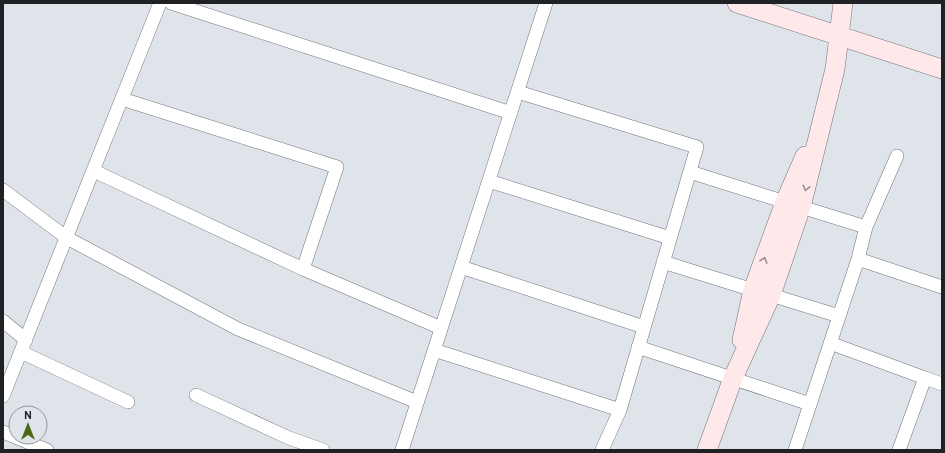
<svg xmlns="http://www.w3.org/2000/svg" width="945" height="453" viewBox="0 0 945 453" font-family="Overpass,sans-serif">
  <rect width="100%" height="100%" fill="#dfe3ea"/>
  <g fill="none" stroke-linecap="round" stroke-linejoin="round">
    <defs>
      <path id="street" d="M171,3l340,110
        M518,92l179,55 -77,263 -18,40
        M122,99l215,68 -34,102
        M94,171l209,98 138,59
        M690,172l95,30
        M489,181l181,57
        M3,190l64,48 171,91 179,73
        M801,207l65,20 -8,32 84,28
        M866,227l31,-71
        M663,262l90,28
        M461,267l183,60
        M771,295l68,21
        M3,321l23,19
        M830,343l95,35 -26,72
        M638,347l172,57
        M434,350l186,60
        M21,352l107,50
        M925,378l17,6
        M196,395l93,43 34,12
        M3,396l157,-393
        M3,432l44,18
        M402,450l144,-447
        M795,450l63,-191"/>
      <path id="secondary" d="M737,3l205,66
        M742,340l11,-50 32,-88 20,-46
        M707,450l26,-72 38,-83 30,-88 34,-138 8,-66"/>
    </defs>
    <use href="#street" stroke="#72767c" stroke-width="14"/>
    <use href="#secondary" stroke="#72767c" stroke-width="20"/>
    <use href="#street" stroke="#fff" stroke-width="13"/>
    <use href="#secondary" stroke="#fee8e9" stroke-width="19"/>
  </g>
  <defs><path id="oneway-chevron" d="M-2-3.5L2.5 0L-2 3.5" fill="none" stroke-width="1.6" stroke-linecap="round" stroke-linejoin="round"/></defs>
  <g stroke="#9a8e90">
    <use href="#oneway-chevron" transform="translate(806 188) rotate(104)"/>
    <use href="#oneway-chevron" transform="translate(764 260) rotate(-71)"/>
  </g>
  <rect width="945" height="453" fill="none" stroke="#202124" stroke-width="8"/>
  <g transform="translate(28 425)"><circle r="19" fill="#dfe3ea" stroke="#93959b"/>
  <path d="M0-3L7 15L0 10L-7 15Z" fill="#4d681a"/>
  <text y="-6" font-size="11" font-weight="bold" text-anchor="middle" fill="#202124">N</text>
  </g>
</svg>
